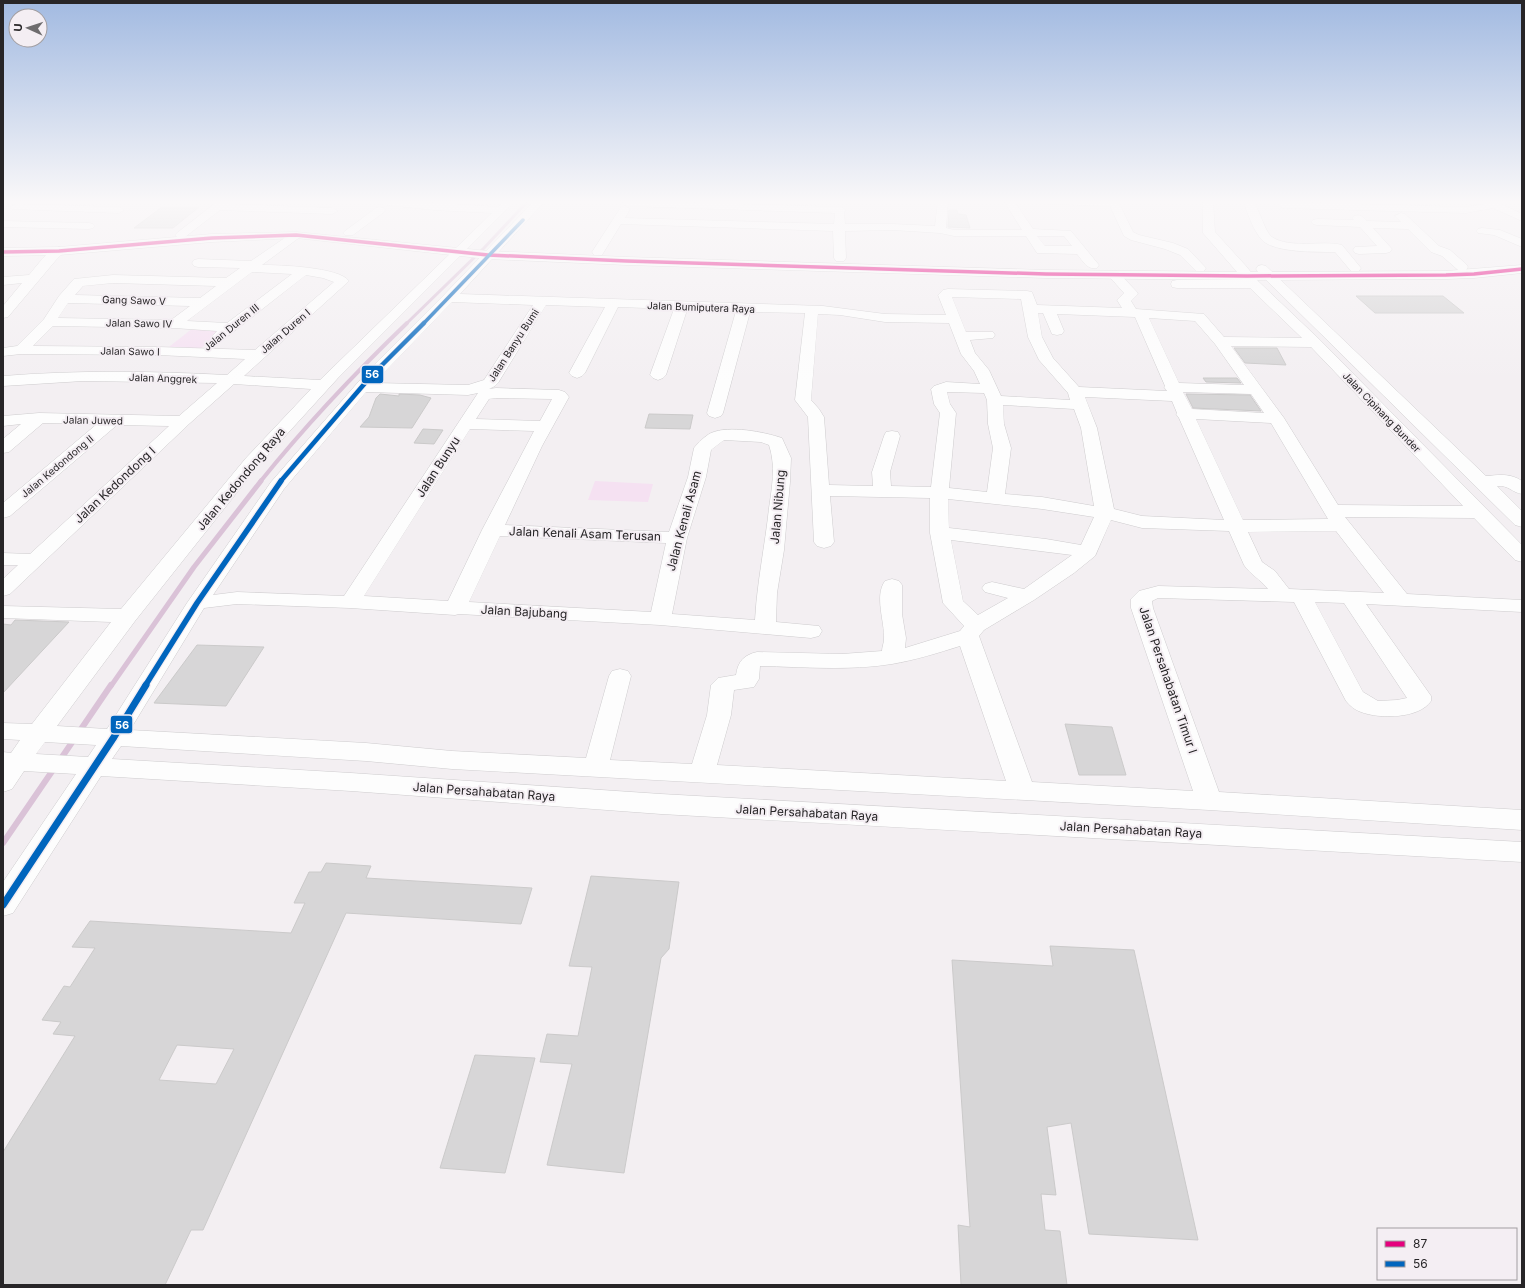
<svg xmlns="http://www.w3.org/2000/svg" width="1525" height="1288" viewBox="0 0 1525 1288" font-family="Inter,sans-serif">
  <rect width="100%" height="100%" fill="#f3eff2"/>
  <path fill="#f5e1f2" d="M193,328l31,1 -25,21h-34z
    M595,481l58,3 -5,18 -60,-2z"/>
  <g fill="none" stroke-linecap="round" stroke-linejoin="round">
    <path stroke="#dac2d7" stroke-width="3" d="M406,324l78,-76 44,-47"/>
    <path stroke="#dac2d7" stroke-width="4" d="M260,482c45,-56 95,-109 147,-159"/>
    <path stroke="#dac2d7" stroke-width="5" d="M111,686l83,-119 67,-86"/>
    <path stroke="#dac2d7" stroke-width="6" d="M60,760l51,-75
      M3,843l52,-76"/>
  </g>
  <path fill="#d7d6d7" stroke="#cbcaca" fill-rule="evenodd" d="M162,207h37l-26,21h-39z
    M949,210h8l1,4 8,1 4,13 -22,-1z
    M1356,296h87l21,17h-89z
    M1234,348h43l9,17 -41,-2z
    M1203,378h34l4,5 -35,-1z
    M380,394l19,2v-2l21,1 11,3 -19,30 -52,-1 9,-10 7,-19z
    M1186,394l64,1 11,16 -68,-3z
    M649,414l44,1 -3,14 -45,-1z
    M423,429l20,1 -9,14 -20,-1z
    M15,620l54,2 -66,71v-69l8,1z
    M197,645l67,2 -38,59 -72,-3z
    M1065,724l47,3 14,48h-47z
    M326,863l45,3 -5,12 166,10 -11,36 -175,-11 -143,317h-12l-26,55h-162v-133l72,-116 -22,-2 8,-12 -19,-2 22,-34 6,1 25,-39 -23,-1 18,-26 201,12 14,-30h-11l15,-31h12zM177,1045l57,4 -18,35 -57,-4z
    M591,876l88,6 -10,67 -8,9 -37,215 -77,-8 25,-101 -32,-2 7,-28 31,2 14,-69 -23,-1z
    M1050,946l84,4 64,290 -109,-6 -18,-111 -24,4 9,68 -15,-1 4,36 15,1 7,54h-106l-3,-60 12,2 -18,-267 101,6z
    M475,1055l60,3 -30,115 -65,-5z"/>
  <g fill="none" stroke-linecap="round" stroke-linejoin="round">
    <defs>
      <path id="minor" d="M218,201h12l-2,3 104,4 6,3 -6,3 -112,-4 -35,27h-8l-2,-2 2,-2z
        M373,201h35l90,6 6,-6h11l-177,177 -80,88 -123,155 -78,105 50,3 80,-126 84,-121 96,-110 77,-77 90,-94h11l-85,93 363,12 62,8 61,1 -8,-20 5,-5 5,-1 79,2 5,1 5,13 85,3 -5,-8 7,-7 -17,-19 2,-3h8l20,21 1,2 -7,7 5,8 68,5 20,23 78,1 -52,-50h-73l-5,-1 -1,-3 1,-3 5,-1h67l-41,-47v-32h10l2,31 31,34 12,15 62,59 202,205v17l-7,-2 -41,-42 -129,-1 62,77 115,6v12l-156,-8 65,92v5c-12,18 -52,18 -70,11 -6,-2 -11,-6 -15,-11l-52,-99 -136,-4 -6,3 1,7 66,184 303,18v20l-313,-20 -757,-41 -86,-8 -245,-15 -9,13 239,14 310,21 861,48v20l-861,-48 -310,-23 -250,-15 -88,137 -10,3v-34l73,-108 -52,-3 -12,18 -9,3v-40l8,1 9,-13 -17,-1v-16l29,1 79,-102 -108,-4v-12l118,3 125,-151 65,-69 -77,-5 -45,40 -179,170 -7,2v-17l15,-14h-15v-12l27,1 139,-128 -52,-1 -107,91 -7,2v-15l94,-79 -54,-1 -34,29 -6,1v-14l18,-15 -18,2v-10l36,-3 140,3 38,-33 -134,-2 -80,5v-10c75,-6 149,-5 224,-1l18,-16 -87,-4 -137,-1 -18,2v-8l14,-2 27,-27 15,-23 15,-17 39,-4 113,3 14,-10 -42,-1 -4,-1 -2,-3 2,-3 4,-1 53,2 41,-28h8l2,2 -2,2 -38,28c17,0 77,2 87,16l-105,95 76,4 172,-167 -58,-3 -56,-6zM252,272l40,2 -65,49 -40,-2zM306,275l17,3 11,4 -79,68 -97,-3 -125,-1 20,-20 121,2 43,3 -5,5 2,3 5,1 5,-1zM113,283l103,3 -16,12 -125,-3 8,-9zM952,297l69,2 7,38 11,23 29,33 2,7 -69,-4 -12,-26 -14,-17 -5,-13 23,-2 2,-3 -2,-3h-27zM452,302l81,3 -49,75 -16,5 -94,-2zM68,303l122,3 -19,14 -113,-2zM546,305l59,2 -36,66 3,3 5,2 5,-2 3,-3 33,-66 56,2 -24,66 3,3 5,2 5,-2 3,-3 21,-65 49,1 -29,102 2,3 6,2 6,-2 2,-3 27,-101 55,1 -10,87 13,17 6,125 3,4 7,2 7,-2 3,-4 -4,-46 100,2v35l13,70 21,23 -4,5 -55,17 1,-10 -4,-24v-29l-3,-4 -7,-2 -7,2c-11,15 0,41 -1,58 0,4 -2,8 -2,12l-40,3 -85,-2c-13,3 -19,9 -21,23l-18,3 -7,7 -4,30 -15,49 -82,-4 21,-84 -3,-5 -8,-2 -8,2 -3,5 -23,82 -134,-7 -86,-8 -236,-13 74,-122 33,-4 113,4 105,7 4,-1 201,11 151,13 8,-2 3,-5 -3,-5 -43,-4 1,-29 7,-43 6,-68 1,-24 -9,-20c-18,-6 -53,-13 -71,-5 -6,3 -13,10 -17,15l-6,29 -19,55 -164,-7 37,-79 27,-49 -4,-5 -6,-2 -63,-2 -7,1 6,-3 3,-3zM1038,313h5l9,21 5,1 5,-1 2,-3 -7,-17 78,3 30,69 -1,1 3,4 -88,-4 -26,-29 -11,-21zM818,314l22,1 45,7 64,1 12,31 13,17 6,13 -34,-2 -12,4 -3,3 3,15 6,9 -9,74 -40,-1 -1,-14 10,-36 -2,-4 -6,-1 -6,1 -2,4 -12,36 1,14 -44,-1 -5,-68 -5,-8 -8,-9zM1149,318l46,3 20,23 29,41 -65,-2zM1231,346l80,1 152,159 -125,-1 -54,-87zM366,392l102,3 10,-2 -134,203 -107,-4 -24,3 71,-106zM947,392l37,1 3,7 1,24 5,24 -6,44 -38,-4 7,-75 -6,-9zM1183,392l68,2 13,19 -72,-4zM1085,397l87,4 5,12 -1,1 3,4 45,102 -82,-4 -28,-7 -17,-81zM496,398l56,1 -12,22 -64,-2 13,-20zM1003,405l71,4 7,19 13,78 -52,-9 -37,-3 6,-46 -7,-24zM1196,419l75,4 57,96 -85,1zM470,429l64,2 -52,99 -34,71 -84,-5zM724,440l37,2 8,3c7,21 3,42 0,63 -4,38 -12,74 -14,112l-83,-6 15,-76 19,-61 5,-27zM948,499l94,10 52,8 -13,28 -35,-6 -97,-11zM1111,520l31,8 87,3 15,34c6,9 16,14 24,24l-110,-3 -19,5 -8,8v9l62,183 -161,-9 -53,-146 5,-6 50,-30 40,-27 21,-17zM1336,531l48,62 -95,-4 -14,-18 -13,-9 -14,-30zM500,536l166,7 -15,69 -182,-10zM951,540l121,15 -48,34 -32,-7 -7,2 -3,4 3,4 23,6 -30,17 -15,-14zM1315,602l29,1 63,95 -10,2 -19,1 -15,-9zM960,646l46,135 -289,-16 14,-50 3,-25 20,-3 5,-8 1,-13c44,1 89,5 132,-2 23,-4 46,-11 68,-18zM45,742l51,3 -8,12 -52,-3z
        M624,201l217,6 5,3 -2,2 1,12h48l42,2 3,-25h10l-2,27 8,2h68l-18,-29h10l19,28 38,2 28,34 -2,3c-10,2 -14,-7 -20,-14l-40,-1 -11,-17h-72l-14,-3 -47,-3 -48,1 1,27 -2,3h-8l-2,-3 -1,-27 -212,-7 -19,31h-8l-2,-3 29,-45 4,-1 5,3 -5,9 209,6 1,-11 -207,-7 -4,-1 -1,-2zM1037,236h27l8,10h-27z
        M1045,201h73l15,31 6,3 34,8 15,6 18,19 -2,3h-8l-16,-16 -15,-6 -34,-9 -7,-4 -14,-30 -60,-2z
        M1250,201c9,2 13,29 22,36 18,12 50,3 70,8l19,23 -2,3h-8l-16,-19c-18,0 -60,1 -73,-12 -9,-10 -13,-24 -18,-36l1,-2z
        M1482,201h13l27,13v7l-29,-13 -27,5 -183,-5 -5,-3 5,-3 183,5 18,-3z
        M16,204l103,3 5,3 -5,3 -107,-4 -1,-2z
        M380,207l4,1 1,2 -1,2 -31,23h-8l-2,-2 2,-2 31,-23z
        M1401,213l4,1 34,32 11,4 16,14 2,3 -2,3h-8l-16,-14 -11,-4 -23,-23 -35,-1 19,21 -2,3 -4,1 -27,1 -4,-1 -2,-3 2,-3 22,-1 -17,-19 -43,-2 -4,-1 -2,-2 2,-2 4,-1 37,1 -2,-2 2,-2c6,-2 8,0 13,5l34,1 -6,-6z
        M3,221l86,2 4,1 2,2 -2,2 -4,1 -86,-2z
        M1482,228l18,2 22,9v8l-28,-12 -16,-2 -2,-2 2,-2z
        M59,247l4,1 2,3 -9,9 -48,57 -5,1v-12l19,-23 -19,2v-8l26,-2c8,-9 18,-25 30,-28z
        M1262,265l4,1 220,210c14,-1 24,-3 36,5v13c-11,-2 -13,-9 -25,-8l25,25v16l-7,-2 -257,-253 -2,-3 2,-3z"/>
      <path id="major" d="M296,232l192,19 139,6 419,13 201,2 199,-1 76,-6v8l-48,5 -28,1 -199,1 -201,-2 -419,-13 -139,-6 -192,-21 -84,4 -153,13 -56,1v-8l56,-1 153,-13z"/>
    </defs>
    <use href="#minor" stroke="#ceccce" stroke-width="1"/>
    <use href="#major" stroke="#ceccce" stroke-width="1"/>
    <use href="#minor" fill="#fdfdfd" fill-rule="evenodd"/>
    <use href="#major" fill="#fdfdfd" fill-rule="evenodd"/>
    <defs>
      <path id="bus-1" d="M3,252l56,-1 153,-13 84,-3 192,20 139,6 419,13 201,2 199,-1 28,-1 48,-5"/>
      <path id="bus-2-far3" d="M423,324l100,-104"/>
      <path id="bus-2-far2" d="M280,482l92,-107 52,-52"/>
      <path id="bus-2-far1" d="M145,686l52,-83 84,-122"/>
      <path id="bus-2" d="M3,905l111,-168 32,-52"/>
    </defs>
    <use href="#bus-1" stroke="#f4eef3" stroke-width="5"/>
    <use href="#bus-2-far3" stroke="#f4eef3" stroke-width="5"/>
    <use href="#bus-2-far2" stroke="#f4eef3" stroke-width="6"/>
    <use href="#bus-2-far1" stroke="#f4eef3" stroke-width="8"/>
    <use href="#bus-2" stroke="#f4eef3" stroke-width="10"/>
    <use href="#bus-1" stroke="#e5007d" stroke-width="3.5"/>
    <use href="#bus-2-far3" stroke="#0065bd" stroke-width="3.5"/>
    <use href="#bus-2-far2" stroke="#0065bd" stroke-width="4.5"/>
    <use href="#bus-2-far1" stroke="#0065bd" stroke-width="5.5"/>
    <use href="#bus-2" stroke="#0065bd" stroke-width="7"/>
  </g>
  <linearGradient id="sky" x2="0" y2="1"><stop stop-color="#a2bae1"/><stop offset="0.53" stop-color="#faf8f9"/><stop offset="1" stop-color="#faf8f9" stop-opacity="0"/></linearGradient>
  <rect width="1525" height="381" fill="url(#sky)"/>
  <g text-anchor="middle" stroke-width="4" stroke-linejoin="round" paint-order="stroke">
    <g font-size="10" fill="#272527" stroke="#f4eef3">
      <text transform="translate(134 300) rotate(2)" y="4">Gang Sawo V</text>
      <text transform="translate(701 307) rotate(2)" y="4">Jalan Bumiputera Raya</text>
      <text transform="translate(139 323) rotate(1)" y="4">Jalan Sawo IV</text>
      <text transform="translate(231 327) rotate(-39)" y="4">Jalan Duren III</text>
      <text transform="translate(285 331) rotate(-41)" y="4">Jalan Duren I</text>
      <text transform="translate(513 345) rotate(-57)" y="4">Jalan Banyu Bumi</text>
      <text transform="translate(130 351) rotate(1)" y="4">Jalan Sawo I</text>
      <text transform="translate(163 378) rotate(2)" y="4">Jalan Anggrek</text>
      <text transform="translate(1382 412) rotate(46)" y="4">Jalan Cipinang Bunder</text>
      <text transform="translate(93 420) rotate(1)" y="4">Jalan Juwed</text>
      <text transform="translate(57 466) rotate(-40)" y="4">Jalan Kedondong II</text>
    </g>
    <g font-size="12" fill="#272527" stroke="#f4eef3">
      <text transform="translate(438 467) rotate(-57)" y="4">Jalan Bunyu</text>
      <text transform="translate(241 479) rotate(-50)" y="4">Jalan Kedondong Raya</text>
      <text transform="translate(115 485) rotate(-43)" y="4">Jalan Kedondong I</text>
      <text transform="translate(778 507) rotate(-85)" y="4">Jalan Nibung</text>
      <text transform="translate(684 521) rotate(-75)" y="4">Jalan Kenali Asam</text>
      <text transform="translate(585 534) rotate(2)" y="4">Jalan Kenali Asam Terusan</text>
      <text transform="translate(524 612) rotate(3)" y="4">Jalan Bajubang</text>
      <text transform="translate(1168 680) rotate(71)" y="4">Jalan Persahabatan Timur I</text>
      <text transform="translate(484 792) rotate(4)" y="4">Jalan Persahabatan Raya</text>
      <text transform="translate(807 813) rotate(3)" y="4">Jalan Persahabatan Raya</text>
      <text transform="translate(1131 830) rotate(3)" y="4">Jalan Persahabatan Raya</text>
    </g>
  </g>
  <g stroke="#f4eef3" stroke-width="1.5">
    <rect x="361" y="365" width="23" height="19" rx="4" fill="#0065bd"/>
    <rect x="110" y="715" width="23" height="19" rx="4" fill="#0065bd"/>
  </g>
  <g font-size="11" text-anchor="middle" font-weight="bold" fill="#fff">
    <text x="372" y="378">56</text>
    <text x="122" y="729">56</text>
  </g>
  <rect width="1525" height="1288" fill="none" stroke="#272527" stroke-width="8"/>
  <rect x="1377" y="1228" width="140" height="52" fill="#f4eef3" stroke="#a29ea1"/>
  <rect x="1385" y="1241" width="20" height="6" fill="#e5007d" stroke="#a29ea1"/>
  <text x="1413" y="1248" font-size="12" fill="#272527">87</text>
  <rect x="1385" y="1261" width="20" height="6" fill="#0065bd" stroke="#a29ea1"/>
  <text x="1413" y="1268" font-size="12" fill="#272527">56</text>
  <g transform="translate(28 28) rotate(273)"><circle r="19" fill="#f4eef3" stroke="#a29ea1"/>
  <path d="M0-3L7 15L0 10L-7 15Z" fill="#6e6c6e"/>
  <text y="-6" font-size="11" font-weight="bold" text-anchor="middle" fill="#272527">U</text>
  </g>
</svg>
